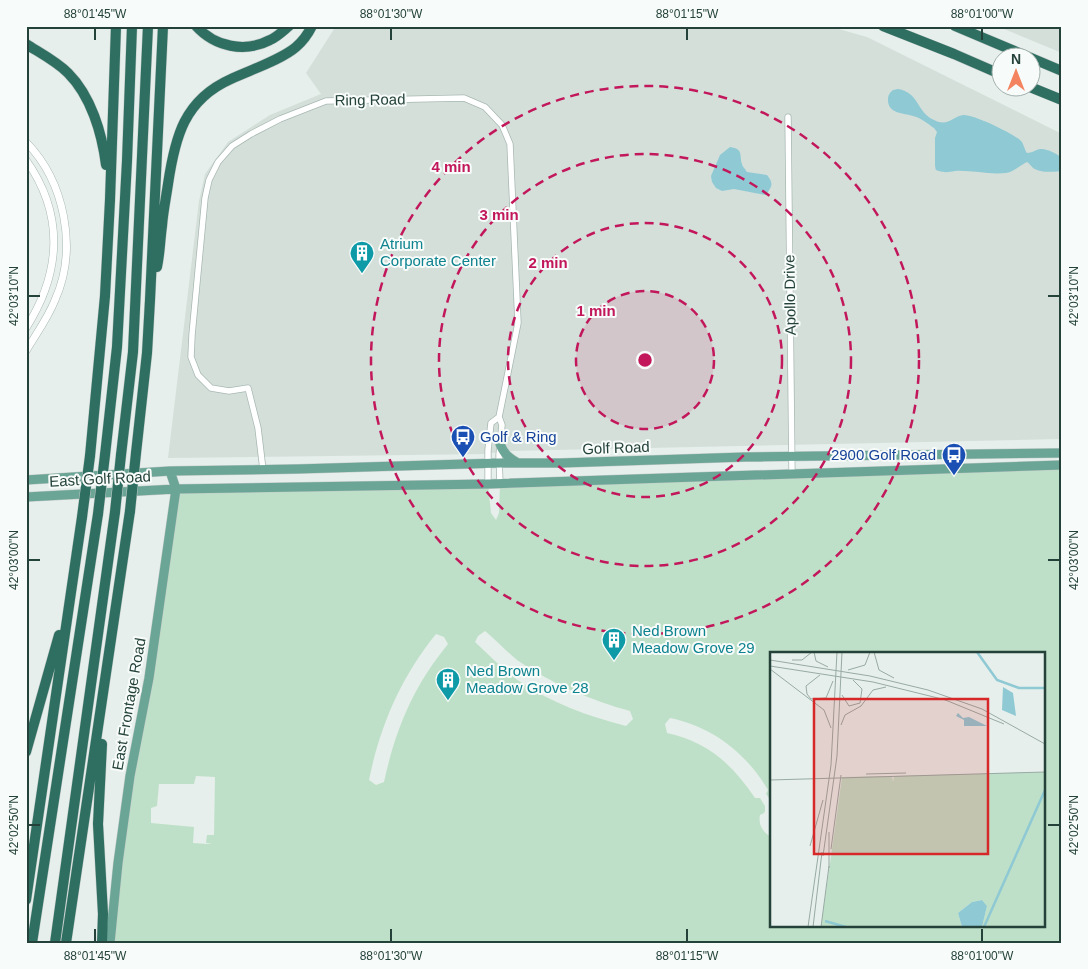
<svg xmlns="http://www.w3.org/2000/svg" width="1088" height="969" viewBox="0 0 1088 969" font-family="Arial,sans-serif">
  <rect width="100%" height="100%" fill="#e6efeb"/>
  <path fill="#d4dfda" d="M336,26h492l39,11 195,97v305l-556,12 -21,3 -317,4 31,-257 6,-27 23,-32 42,-27 51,-21 -15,-21z
    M997,26h65v27z"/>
  <path fill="#bfe0c8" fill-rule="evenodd" d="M1062,465v478h-951l8,-89 57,-365 312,-5 3,29 5,7 3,-7 1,-29zM485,631c11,9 21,20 32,29 35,24 73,40 113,51l3,8 -7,7c-39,-10 -74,-23 -107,-45 -16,-11 -30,-26 -44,-39l3,-6zM436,634l8,3 4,7c-35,43 -52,84 -64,138l-8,3 -7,-5c11,-54 32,-103 67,-146zM772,653h272v272h-272v-88c-9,-4 -14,-12 -12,-22l4,-2 1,-2v-5l-5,-8h-5c-23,-34 -47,-56 -88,-65l-2,-9 5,-6c43,9 76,35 98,72l-2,4 6,8zM196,776l19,1 -1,58h-7l-1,8h6l-5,1 -14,-1 1,-16 -43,-4v-15l6,-2 2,-22h35z"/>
  <path fill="#8ec9d4" d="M898,89c21,3 19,24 36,31 14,7 18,-3 29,-5 10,-1 49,18 57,25 4,3 4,9 7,13 5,0 8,-3 13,-4 7,-1 16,5 22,8v14c-8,1 -22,2 -29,-3 -2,-2 -4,-5 -6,-6 -7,3 -13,10 -21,11 -17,2 -34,-3 -51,-2 -6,1 -10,2 -16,0 -4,-1 -3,-1 -4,-5v-28l2,-6 -3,-4c-6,-4 -14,-11 -21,-12 -9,-3 -25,-2 -25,-16 0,-4 1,-7 5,-10z
    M730,147c14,2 9,8 12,17 0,2 4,6 5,8l20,3c7,9 5,11 -1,20l-32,-6 -12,2 -6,-3 -4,-6 -1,-6 9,-21z"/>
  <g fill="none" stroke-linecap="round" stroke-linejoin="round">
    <defs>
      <path id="minor" d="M788,117l4,356
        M263,470l-5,-42 -10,-40 -19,3 -18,-3 -13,-13 -7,-18 1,-22 13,-137 4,-18 9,-18 14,-16 19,-12 29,-15 46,-18 138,-3 21,9 17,18 8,19 8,179 -19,94 3,8 -3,30 1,29
        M488,484v-34l3,-27 8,-6"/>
      <path id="tertiary" d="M26,142c39,40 52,107 29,158 -7,18 -19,34 -29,51
        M26,160c39,55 35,113 0,168"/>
      <path id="primary" d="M500,444c4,10 9,14 18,19
        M26,480l144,-9 127,-2 203,-6h61l184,-6 317,-4
        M26,497l150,-8 312,-5 574,-19
        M110,943l8,-80 12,-87 19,-98 27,-189 -6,-18"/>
      <path id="motorway" d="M196,26c19,21 49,27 74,14 7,-3 13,-9 19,-14
        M883,26l71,28 46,20
        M955,26l107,45
        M26,44c14,9 30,17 42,29 23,23 34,60 38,92
        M1030,87l32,13
        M157,267c3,-14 3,-27 5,-41 1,-14 4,-28 6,-42 7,-47 16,-84 63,-105 19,-9 50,-19 65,-32 7,-6 12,-13 16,-21
        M136,453l11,-100 3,-53 13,-274
        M105,455l12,-108 10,-186 5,-135
        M121,455l12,-103 15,-326
        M90,456l15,-160 5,-96 6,-174
        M102,744l-4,80 5,90 -1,29
        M26,752l33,-117
        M26,900l56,-383
        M32,943l66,-429
        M55,943l60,-431
        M66,943l64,-432"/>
    </defs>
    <use href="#minor" stroke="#a8b8b2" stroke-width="7"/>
    <use href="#tertiary" stroke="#a8b8b2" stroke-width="8"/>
    <use href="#primary" stroke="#c2cac8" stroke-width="10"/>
    <use href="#motorway" stroke="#c2cac8" stroke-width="11"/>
    <use href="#minor" stroke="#fff" stroke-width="5.5"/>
    <use href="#tertiary" stroke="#fff" stroke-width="7"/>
    <use href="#primary" stroke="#6aa596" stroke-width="9"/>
    <use href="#motorway" stroke="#2f6f62" stroke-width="10"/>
    <defs>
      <path id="motorway-bridge" d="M130,511l6,-58
        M115,512l6,-57
        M98,514l7,-59
        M82,517l8,-61"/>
    </defs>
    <use href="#motorway-bridge" stroke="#c2cac8" stroke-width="11" stroke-linecap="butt"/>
    <use href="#motorway-bridge" stroke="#2f6f62" stroke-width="10"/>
  </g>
  <path fill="none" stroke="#24423a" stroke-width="2" d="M95,28v12M391,28v12M687,28v12M982,28v12M28,296h12M1048,296h12M28,560h12M1048,560h12M28,825h12M1048,825h12M95,929v13M391,929v13M687,929v13M982,929v13"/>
  <circle cx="645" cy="360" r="69" fill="#c2185b" fill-opacity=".12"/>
  <g fill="none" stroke="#c2185b" stroke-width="2.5" stroke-dasharray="9 6">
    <circle cx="645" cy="360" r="69"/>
    <circle cx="645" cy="360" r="137"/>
    <circle cx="645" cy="360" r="206"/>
    <circle cx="645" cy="360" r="274"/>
  </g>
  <defs>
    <symbol id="building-pin" viewBox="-11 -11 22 30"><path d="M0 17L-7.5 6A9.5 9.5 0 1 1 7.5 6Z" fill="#0f9aa8" stroke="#f7fbf9"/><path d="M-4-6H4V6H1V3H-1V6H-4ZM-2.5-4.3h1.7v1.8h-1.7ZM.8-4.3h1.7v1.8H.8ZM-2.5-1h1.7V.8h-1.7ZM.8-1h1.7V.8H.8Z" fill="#fff"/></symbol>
    <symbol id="bus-pin" viewBox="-11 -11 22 30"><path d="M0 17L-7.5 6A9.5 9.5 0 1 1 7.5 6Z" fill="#1a4fb4" stroke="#f7fbf9"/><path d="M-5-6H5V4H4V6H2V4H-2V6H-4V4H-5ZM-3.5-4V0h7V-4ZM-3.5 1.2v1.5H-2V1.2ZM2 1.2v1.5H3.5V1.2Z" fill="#fff"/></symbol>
  </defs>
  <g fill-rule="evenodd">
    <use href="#building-pin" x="348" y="239" width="28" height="38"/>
    <use href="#bus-pin" x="449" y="423" width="28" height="38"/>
    <use href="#bus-pin" x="940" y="441" width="28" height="38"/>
    <use href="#building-pin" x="600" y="626" width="28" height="38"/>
    <use href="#building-pin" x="434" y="666" width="28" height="38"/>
  </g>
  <g text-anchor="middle" stroke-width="4" stroke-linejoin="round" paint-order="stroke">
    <g font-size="15" fill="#24423a" stroke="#f7fbf9">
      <text transform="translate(370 100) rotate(-1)" y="5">Ring Road</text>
      <text transform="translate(790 295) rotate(-91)" y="5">Apollo Drive</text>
      <text transform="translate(616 448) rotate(-2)" y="5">Golf Road</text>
      <text transform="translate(100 479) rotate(-3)" y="5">East Golf Road</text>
      <text transform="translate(129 704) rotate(-80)" y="5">East Frontage Road</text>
    </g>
    <g font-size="15" fill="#0d838f" stroke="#f7fbf9" text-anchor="start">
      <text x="380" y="249">Atrium<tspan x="380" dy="17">Corporate Center</tspan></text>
      <text x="632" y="636">Ned Brown<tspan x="632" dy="17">Meadow Grove 29</tspan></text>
      <text x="466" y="676">Ned Brown<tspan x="466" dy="17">Meadow Grove 28</tspan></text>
    </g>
    <g font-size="15" fill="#164399" stroke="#f7fbf9" text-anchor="start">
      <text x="480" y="442">Golf &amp; Ring</text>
      <text x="936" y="460" text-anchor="end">2900 Golf Road</text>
    </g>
  </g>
  <g transform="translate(770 652)">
    <rect width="275" height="275" fill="#e6efeb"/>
    <path d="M275,120v155h-63l5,-21 -5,-6 -10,2 -14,11 4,14h-141l21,-150 50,-1 1,6 1,-6z" fill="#bfe0c8"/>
    <path d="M233,35l10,6 3,23 -14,-6zM188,61l5,5 6,-1 18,9h-23v-6l-8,-4zM212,248l5,6 -5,21h-20l-4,-14 14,-11z" fill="#8ec9d4"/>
    <path fill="none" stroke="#8ec9d4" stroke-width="2.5" d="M207,0l20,28 22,8h26M55,269l21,6M214,275l61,-137"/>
    <path fill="none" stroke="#98aaa4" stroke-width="1" d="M44,0l2,9 12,6M104,0l5,18 15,8M0,8l100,16 58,14 54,19 63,35M22,8h10l10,-8M0,14l103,16 73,18M0,17l54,41 7,18M78,18l17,-5 5,-13M50,23l-14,11 1,8 4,5 15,-1 7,-17M72,43l7,11 11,-3 2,-14 -9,-9M173,47l61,25M71,73l4,-10 16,-9 12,-16 13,-3M96,122l40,-1M0,128l275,-8M40,194l13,-46M61,197l10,-74M53,204l14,-100 5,-104M59,216v-36M38,275l23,-162 6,-113M43,275l9,-75M51,275l8,-61"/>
    <path fill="#d62828" fill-opacity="0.15" stroke="#d62828" stroke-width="2.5" d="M44,47h174v155h-174z"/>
    <rect width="275" height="275" fill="none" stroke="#24423a" stroke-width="2.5"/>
  </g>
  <circle cx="645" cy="360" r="8" fill="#c2185b" stroke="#f7fbf9" stroke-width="2.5"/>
  <g font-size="15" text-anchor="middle" font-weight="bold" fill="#c2185b" stroke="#f7fbf9" stroke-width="4" stroke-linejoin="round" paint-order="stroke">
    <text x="451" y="172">4 min</text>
    <text x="499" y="220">3 min</text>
    <text x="548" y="268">2 min</text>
    <text x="596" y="316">1 min</text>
  </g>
  <rect width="1088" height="969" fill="none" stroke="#f7fbf9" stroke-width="55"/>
  <g transform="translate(1016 72)"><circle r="24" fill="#f7fbf9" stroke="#a3b1ad"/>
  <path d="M0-4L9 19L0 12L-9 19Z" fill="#f4845f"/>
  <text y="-8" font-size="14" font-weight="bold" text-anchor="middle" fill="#24423a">N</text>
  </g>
  <rect x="28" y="28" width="1032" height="914" fill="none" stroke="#24423a" stroke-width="2"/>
  <g font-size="12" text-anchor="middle" fill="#24423a">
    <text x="95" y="18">88°01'45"W</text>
    <text x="391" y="18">88°01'30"W</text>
    <text x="687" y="18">88°01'15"W</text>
    <text x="982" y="18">88°01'00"W</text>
    <text transform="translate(14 296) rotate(-90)" y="4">42°03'10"N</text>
    <text transform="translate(1074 296) rotate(-90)" y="4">42°03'10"N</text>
    <text transform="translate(14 560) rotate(-90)" y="4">42°03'00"N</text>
    <text transform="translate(1074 560) rotate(-90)" y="4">42°03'00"N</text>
    <text transform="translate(14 825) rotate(-90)" y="4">42°02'50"N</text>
    <text transform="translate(1074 825) rotate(-90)" y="4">42°02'50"N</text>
    <text x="95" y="960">88°01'45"W</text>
    <text x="391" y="960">88°01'30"W</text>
    <text x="687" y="960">88°01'15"W</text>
    <text x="982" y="960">88°01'00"W</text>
  </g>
</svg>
